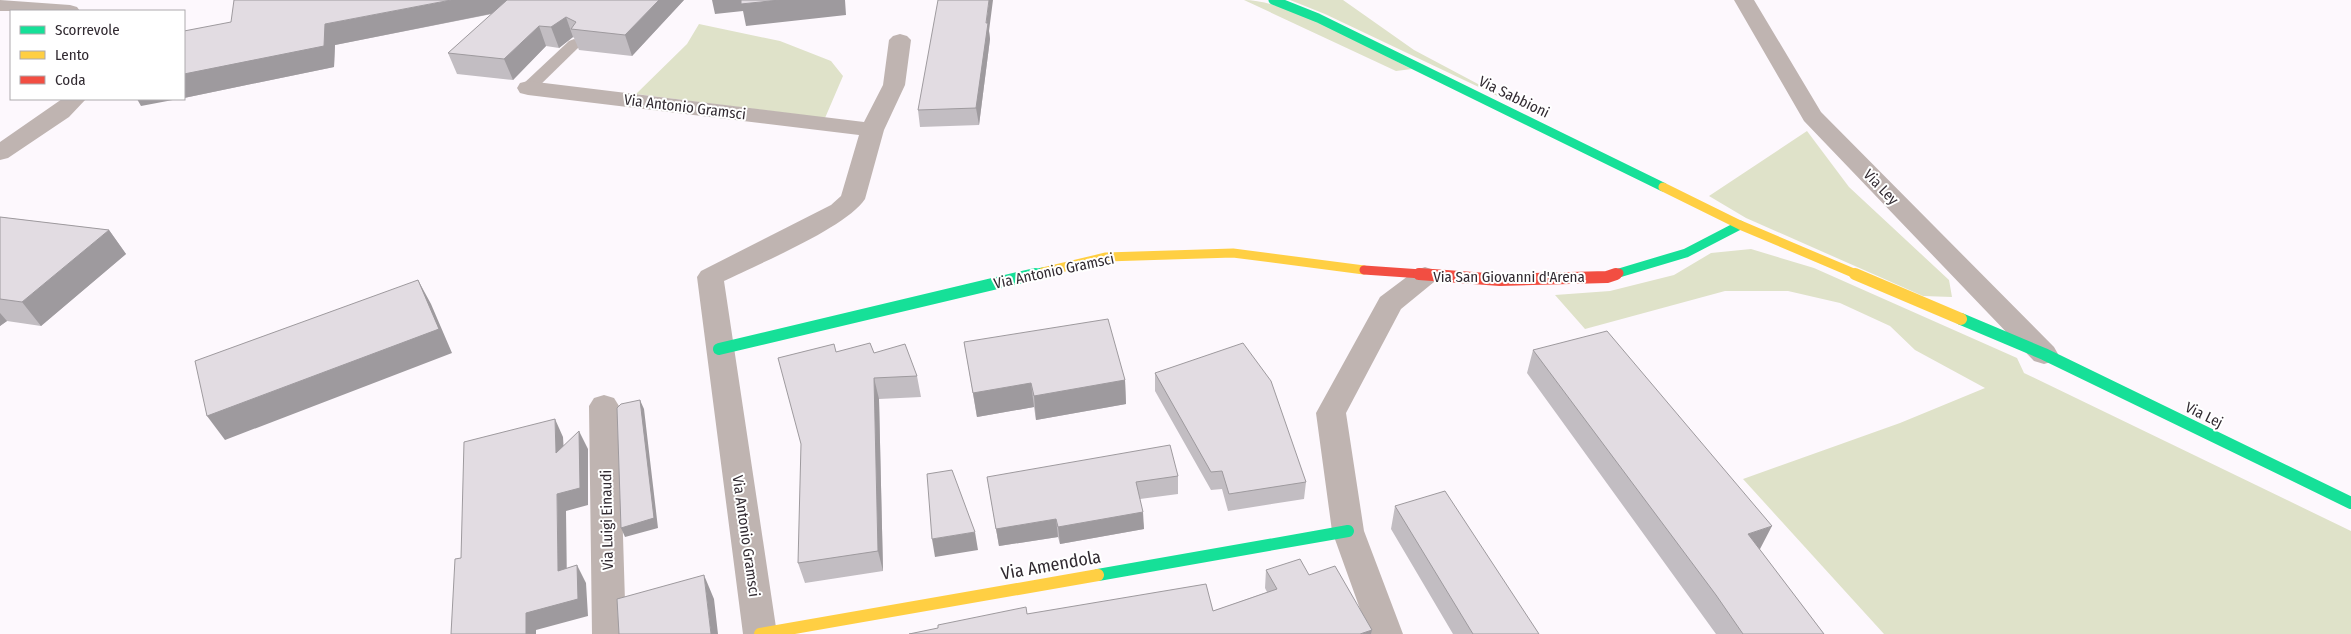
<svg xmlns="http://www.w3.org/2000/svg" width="2351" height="634" viewBox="0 0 2351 634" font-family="'Fira Sans Condensed',sans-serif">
  <rect width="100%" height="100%" fill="#fdf8fd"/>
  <path fill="#dfe2c9" d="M1244,0c45,0 125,48 168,69l-16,2z
    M1290,0h53l71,50 115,61 -204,-97z
    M699,24l81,17 51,20 12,15 -18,42 -189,-24 51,-50z
    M1807,131l42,56 100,93 3,17 -29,-1 -177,-78 -37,-22z
    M1751,249l63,19 203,90 7,15 327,158v103h-467l-141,-155 157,-56 85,-35 -70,-38 -25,-24 -50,-23 -52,-12h-63l-140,38 -30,-34 55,-4 64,-16 37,-22z"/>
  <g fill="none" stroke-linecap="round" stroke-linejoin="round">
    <path fill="#bfb4b1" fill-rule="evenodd" d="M574,39l5,2 3,3 -3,3 -45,44h-12l-2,-3 2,-3 47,-44z"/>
    <path fill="#bfb4b1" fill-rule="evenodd" d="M0,0l70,5 7,2 3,4h-80z
      M1734,0h20l67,112 233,235 4,7 -4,7 -10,3 -10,-3 -230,-240z
      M900,34l7,2 4,4 -6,45 -21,45 -19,69c-19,29 -107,65 -141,82l53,353h-34l-46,-357 4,-6 130,-66 10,-9 18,-61 -331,-40 -8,-2 -3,-5 3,-5 8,-2 336,41 19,-37 6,-45 4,-4z
      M62,99h24l-17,18 -61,41 -8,2v-18z
      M1425,267l9,3 4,6 -4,6 -33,27 -55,104 18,118 39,103h-34l-37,-103 -16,-118 64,-116 36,-27z
      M604,395l10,3 5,8 7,228h-34l-3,-228 5,-8z"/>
    <path stroke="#16e098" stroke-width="9" d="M1273,0l45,18 345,169
      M1619,273l67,-20 54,-28
      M1029,275l14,-3"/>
    <path stroke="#16e098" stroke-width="12" d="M1961,319l83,35 307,149
      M719,349l316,-75
      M1098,575l250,-44"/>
    <path stroke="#ffcf43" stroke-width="9" d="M1663,187l77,38 118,50
      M1043,272l63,-15 127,-4 131,17"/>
    <path stroke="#ffcf43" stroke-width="12" d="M1855,274l106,45
      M760,634l338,-59"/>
    <path stroke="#f24e42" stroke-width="9" d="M1364,270l72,5
      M1612,275l7,-2"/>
    <path stroke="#f24e42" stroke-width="12" d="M1419,274l81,6 107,-3 9,-3"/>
  </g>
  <path fill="#c2bdc2" d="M684,0l-52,56 -53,-6 -5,-12 -1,-1 -14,11 -13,-2 -33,34 -56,-6 -9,-21 44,-39 -157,31 -1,22 -150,31v-67z
    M989,31l1,8 -11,86 -59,2 -2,-17z
    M0,217l109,13 17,24 -85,72 -34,-5 -7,5z
    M964,342l161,38 1,24 -90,16 -2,-13 -57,10z
    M1533,350l227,199h-1l65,85h-108l-189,-261z
    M836,352l38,1 43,23 4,21 -42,2 4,172 -78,12 -7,-20z
    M1155,373l151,109 -2,17 -76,12 -6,-22 -11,1 -56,-99z
    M1178,476v18l-38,5 4,30 -84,15 -2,-7 -59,9 -12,-69z
    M1395,506l144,128h-86l-62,-105z
    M1266,570l43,5 63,55 -1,4h-462l118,-20 186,-3 54,-19 -2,-4z"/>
  <path fill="#9e9a9e" d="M451,0h93l1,3 -210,42 -1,22 -150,31v-24l141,-50z
    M659,0h25l-52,56 -7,-21z
    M712,0h133l1,15 -100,11 -3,-15 -28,3z
    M989,0h4l-4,31 1,8 -11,86 -3,-17z
    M566,17l7,20 -14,11 -8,-21z
    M539,26l7,20 -33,34 -9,-21z
    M137,99h41l-37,7z
    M109,230l17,24 -85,72 -19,-24z
    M418,280l13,24 21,49 -227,87 -18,-24z
    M0,313l7,8 -7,5z
    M874,378l5,21 4,172 -5,-20z
    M1125,380l1,24 -90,16 -2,-24z
    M1031,383l3,24 -57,10 -4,-24z
    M640,400l4,9 14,119 -33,9 -4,-9z
    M555,419l8,18 2,33 -9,-17z
    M579,431l9,18v56l-22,6 1,77 -9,-17 -1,-77z
    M1143,512l1,17 -84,15 -2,-17z
    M1056,519l2,18 -59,9 -3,-17z
    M1772,526l-12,23 -23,7 11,-22z
    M975,532l3,18 -43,7 -3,-18z
    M577,565l9,18 2,33 -52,14v4h-10v-21z
    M704,575l10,24 4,35h-7z
    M1372,630l-1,4h-11z"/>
  <path fill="#e2dce2" stroke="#9e9a9e" d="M234,0h217l-126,24 -1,22 -140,28v-43l47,-9z
    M507,0h152l-34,35 -54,-6 5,-7 -10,-5 -15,10 -12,-1 -35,33 -56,-6z
    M741,0h39l-39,4z
    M938,0h51l-3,23h2l-12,85 -58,2z
    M0,217l109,13 -87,72 -22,-3z
    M418,280l21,49 -232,87 -12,-55z
    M1108,319l17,61 -91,16 -3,-13 -58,10 -9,-51z
    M1607,331l165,195 -24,8 76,100h-81l-27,-39 -183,-245z
    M870,343l4,10 31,-9 12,32 -43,2 4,173 -80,12 3,-119 -23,-86 56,-14 2,8z
    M1243,343l28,38 35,101 -77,12 -7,-23 -11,1 -56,-99z
    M640,400l14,118 -33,10 -4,-120 4,-4z
    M555,419l1,34 23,-22 1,57 -23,6 1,77 19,-6 1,34 -52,14v21h-75l4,-75 6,-1 3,-116z
    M1170,445l8,31 -42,6 7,30 -85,15 -2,-8 -60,10 -9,-52z
    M952,470l23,62 -43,7 -5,-65z
    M1445,491l94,143h-66l-78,-128z
    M1300,559l9,16 26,-9 37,64 -12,4h-451l29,-6v-3l88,-18 1,7 179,-30 7,27 64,-22 -11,-19z
    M704,575l7,59h-92l-2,-35z"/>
  <g text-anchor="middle" stroke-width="4" stroke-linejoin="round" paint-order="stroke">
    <g font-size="15" fill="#312a31" stroke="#fff">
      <text transform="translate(1514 97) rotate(26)" y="5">Via Sabbioni</text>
      <text transform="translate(685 107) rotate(7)" y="5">Via Antonio Gramsci</text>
      <text transform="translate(1881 187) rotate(46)" y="5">Via Ley</text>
      <text transform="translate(1054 271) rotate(-12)" y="5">Via Antonio Gramsci</text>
      <text x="1509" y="282">Via San Giovanni d'Arena</text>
      <text transform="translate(2204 415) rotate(26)" y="5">Via Lej</text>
      <text transform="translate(607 520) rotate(-91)" y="5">Via Luigi Einaudi</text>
      <text transform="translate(746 536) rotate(82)" y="5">Via Antonio Gramsci</text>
    </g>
    <g font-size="18" fill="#312a31" stroke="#fff">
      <text transform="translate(1051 565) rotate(-10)" y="6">Via Amendola</text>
    </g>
  </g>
  <rect x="10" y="10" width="175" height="90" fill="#ffffff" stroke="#adaaad"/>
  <rect x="20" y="26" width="25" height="8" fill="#16e098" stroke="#adaaad"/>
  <text x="55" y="35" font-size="15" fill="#312a31">Scorrevole</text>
  <rect x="20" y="51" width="25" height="8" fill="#ffcf43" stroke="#adaaad"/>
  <text x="55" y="60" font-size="15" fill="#312a31">Lento</text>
  <rect x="20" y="76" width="25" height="8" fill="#f24e42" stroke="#adaaad"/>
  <text x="55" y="85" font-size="15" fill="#312a31">Coda</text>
</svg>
